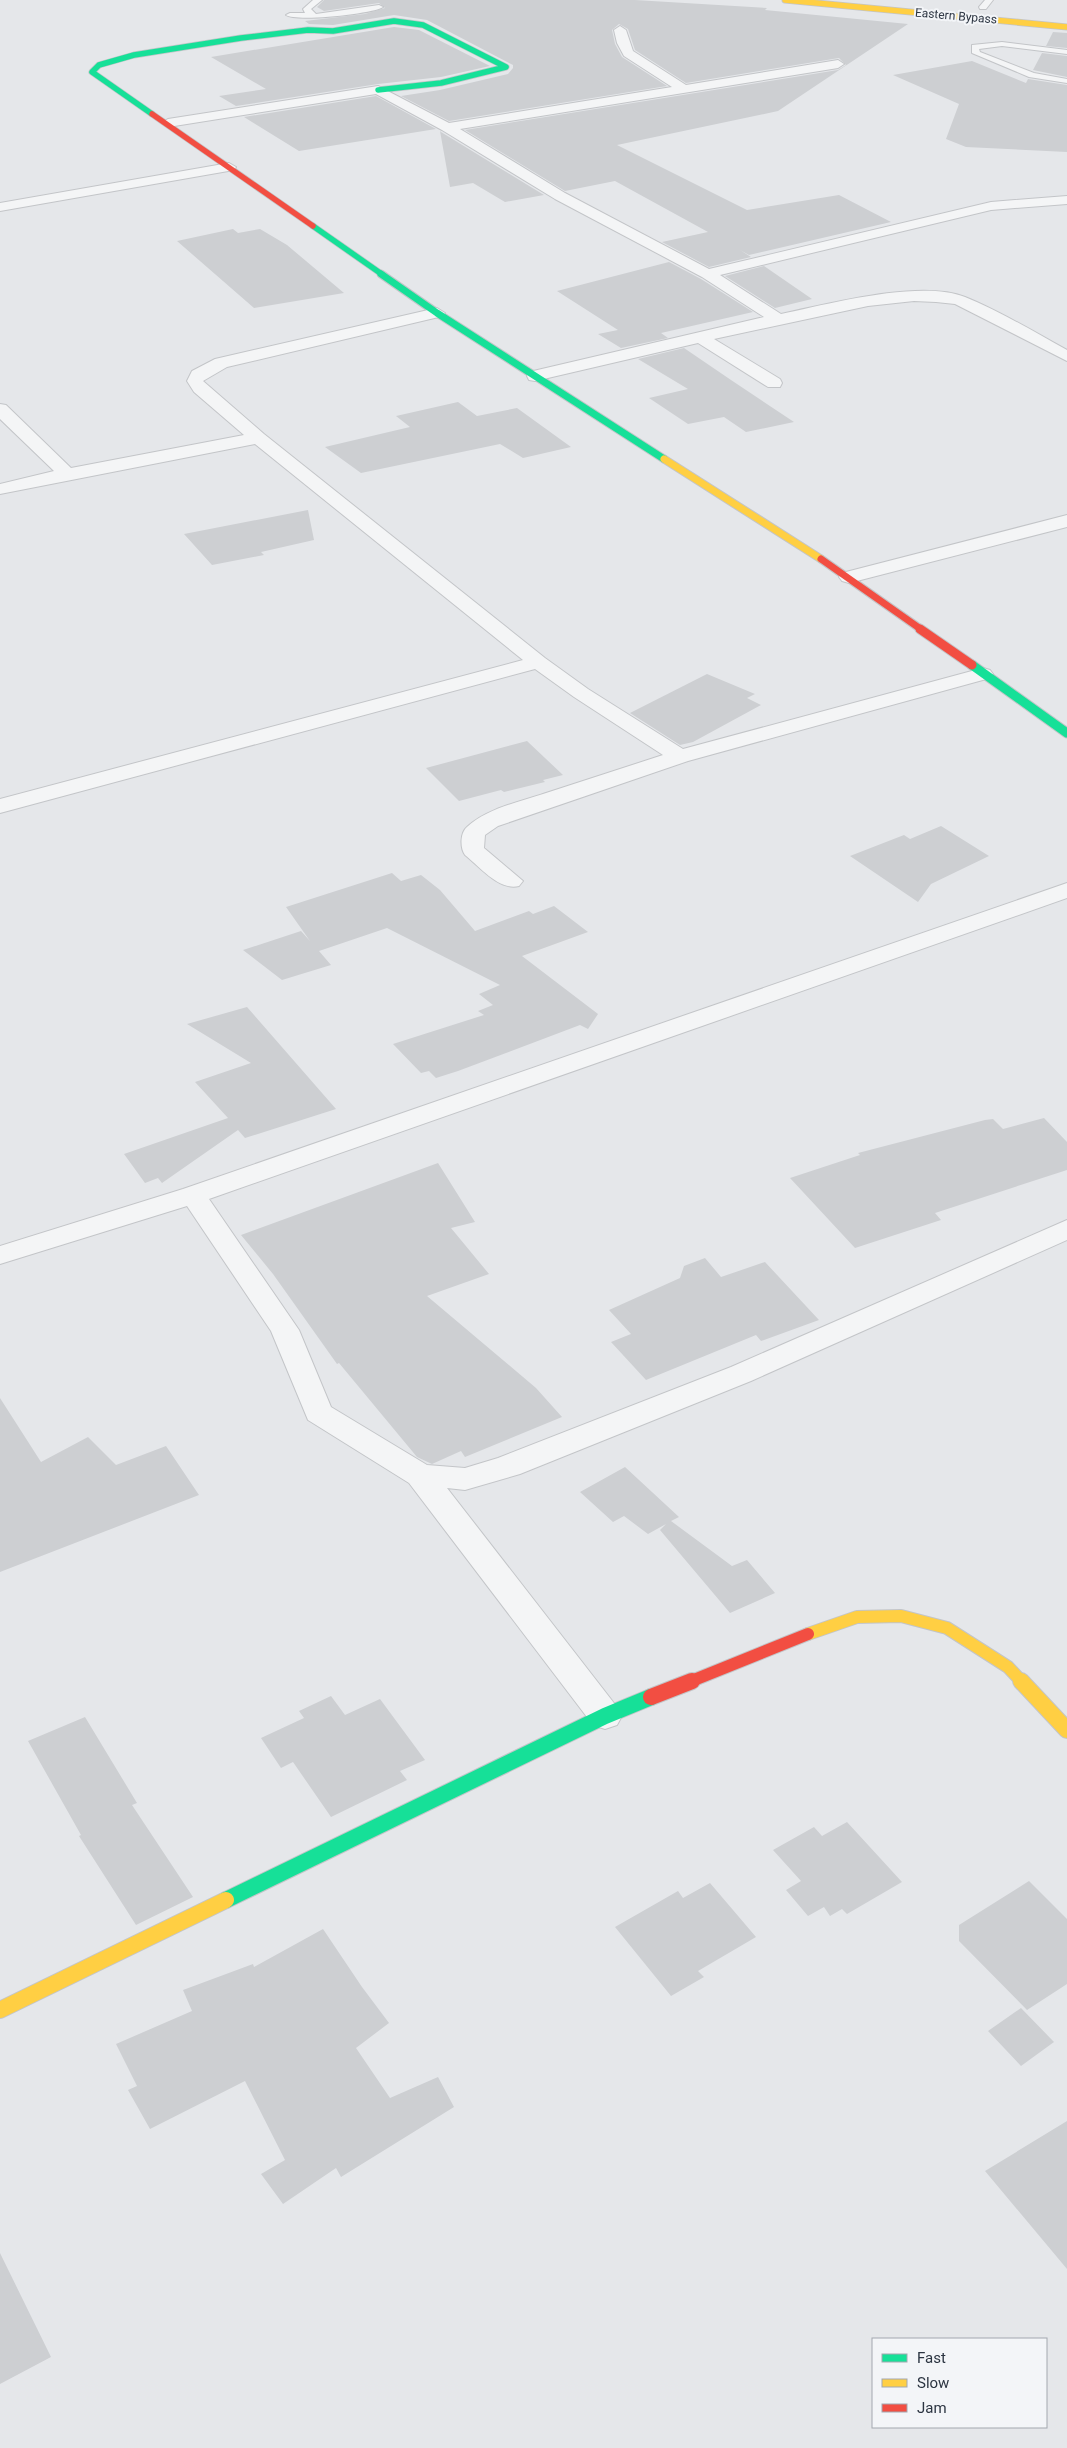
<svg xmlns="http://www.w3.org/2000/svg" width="1067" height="2448" viewBox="0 0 1067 2448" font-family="Roboto,sans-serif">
  <rect width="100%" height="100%" fill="#e5e7ea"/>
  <path fill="#cdcfd2" d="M324,0h311l132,8 -2,2 143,14 -130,87 -161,34 130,65 92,-15 52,27 -142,33 -9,-5 11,7 -42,10 -47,-25 46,-10 -93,-51 -50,10 -100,-61 373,-60 8,-5 -7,-7 -153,25 -51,-33 -7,-21 -9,-5 -7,6 3,14 7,13 45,29 -218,35 -48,-25 39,-6 68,-16 5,-6v-3l-86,-45 -33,-5 -61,10 -24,-1 -4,-3 60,-7 20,-6 -6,-5 -55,8 -7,-4z
    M394,27l25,3 71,36 -49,11 -63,7 -142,22 -17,-10 47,-7 -55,-32z
    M1053,32l14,1v15l-21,-2z
    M1042,53l25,3v21l-34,-7z
    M972,61l54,22 2,-4 39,6v67l-101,-5 -20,-8 13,-35 -66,-29z
    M376,96l60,33 -137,22 -55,-34z
    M440,131l1,1 103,63 -39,7 -32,-19 -23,4z
    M233,229l5,4 22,-4 27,16 57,48 -90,15 -77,-67z
    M669,262l32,17 52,33 -92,21 7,5 -47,10 -23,-14 20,-4 -61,-39z
    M764,266l48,33 -37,9 -50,-32z
    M684,348l47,32 63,42 -48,10 -22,-15 -36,7 -39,-26 39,-9 -50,-30z
    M458,402l19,14 40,-8 54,39 -48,11 -23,-14 -139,29 -36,-26 85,-20 -14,-11z
    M308,510l6,30 -53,12 3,3 -52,10 -28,-31z
    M707,674l48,20 -8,4 14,7 -68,37 -13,3 -50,-32z
    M527,741l36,34 -20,5 2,2 -41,10 -3,-2 -42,11 -33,-33z
    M941,826l48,30 -58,28 -13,18 -68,-46 54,-21 6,4z
    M392,873l9,8 20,-6 19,15 35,41 54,-20 4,3 21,-8 34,26 -66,24 76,58 -10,15 -8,-4 -122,46 -22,7 -7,-7 -8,2 -28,-29 91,-29 -6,-4 15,-6 -14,-11 21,-9 -113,-57 -68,23 12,14 -49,15 -39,-30 58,-19 9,10 -24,-34z
    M247,1007l89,102 -91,29 -7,-8 -76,53 -4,-5 -13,5 -21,-29 104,-36 -33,-36 56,-19 -64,-39z
    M1044,1118l23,24v28l-132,43 6,7 -86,28 -65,-70 70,-23 -2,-2 127,-33 8,-1 10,10z
    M438,1163l37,59 -24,6 38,46 -62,22 109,92 26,29 -97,40 -4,-6 -29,13 -15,-7 -78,-94 -2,1 -64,-90 -32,-39z
    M705,1258l16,19 44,-15 54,58 -58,21 -5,-6 -110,45 -35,-38 20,-8 -22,-24 71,-32 4,-12z
    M0,1398l41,64 47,-25 28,28 50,-19 33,49 -199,77z
    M625,1467l54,50 -8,4 61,45 15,-6 28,33 -45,20 -70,-83 6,-6 -18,10 -24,-18 -11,6 -33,-30z
    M331,1696l14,19 35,-16 45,61 -25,11 7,9 -76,37 -38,-55 -12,6 -20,-30 43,-20 -5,-7z
    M85,1717l52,86 -5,2 61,92 -57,28 -57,-89 2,-1 -53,-94z
    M847,1822l55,60 -55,32 -5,-5 -12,7 -6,-9 -16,9 -22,-26 15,-9 -28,-31 41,-23 8,9z
    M1029,1881l38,38v65l-40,26 -68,-69v-16z
    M710,1883l46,54 -58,34 6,6 -33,19 -56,-69 63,-36 5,7z
    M323,1929l39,58 27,36 -33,25 34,50 48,-21 16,30 -113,70 -5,-9 -53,36 -22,-30 24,-14 -40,-79 -95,48 -22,-39 9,-4 -21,-42 76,-33 -9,-21 70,-26 1,3z
    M1021,2008l33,34 -33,24 -33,-35z
    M1067,2121v148l-82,-98z
    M0,2253l51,104 -51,27z"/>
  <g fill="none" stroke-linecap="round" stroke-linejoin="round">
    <defs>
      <path id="lane" d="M313,0h9l-11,9 5,5 63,-9 4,2c-10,7 -87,15 -97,8l4,-2h15l-2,-4z
        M985,0h8l-7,9h-6l-1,-2z
        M1002,42l65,8v4l-65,-8 -23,3 1,3 54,21 33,6v4l-38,-6 -57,-24v-8z"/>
      <path id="street" d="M620,26l6,4 7,21 53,34 152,-25 6,4 -6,4 -378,61 105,64 144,76 282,-67 76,-6v8l-76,6 -271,65 61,39c47,-10 140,-35 184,-17 35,14 69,35 102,53v11l-112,-57 -19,-2 -22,-1 -46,5 -154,33 66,40 2,4 -2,4h-12l-70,-44 -163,38 -6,-1 -2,-4 2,-4 235,-55 -62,-40 -147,-78 -113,-69 -66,-36 -208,33 -7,-4 7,-4 210,-33 71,37 223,-36 -48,-31 -7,-13 -3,-13z
        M229,163l7,4 -2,3 -234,41v-8z
        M437,308l8,5 -2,3 -216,51 -24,14 61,53 281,224 43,31 95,60 300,-81 7,2 3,4 -3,4 -302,83 -190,65 -13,9 -1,13 39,33 -4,5c-20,5 -39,-19 -54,-31 -5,-7 -5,-22 2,-28 19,-18 52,-25 76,-33 40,-13 80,-26 120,-39l-89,-58 -39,-28 -535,144v-14l523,-139 -268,-216 -255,50v-10l54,-13 -54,-52v-15l6,1 65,63 173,-33 -50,-43 -7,-11 5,-10 23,-12z
        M1067,515v12l-218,56 -7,-2 -3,-4 3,-4z
        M1067,883v15l-858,301 90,131 32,77 96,58 38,3 33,-10 233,-91 336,-147v20l-316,141 -231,93 -55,16 -18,-2 170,219 5,9 -5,9 -12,4 -12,-4 -184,-242 -101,-63 -37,-89 -84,-125 -187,58v-18l183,-57z"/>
      <path id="fast-far3" d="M152,114l-60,-42 7,-7 35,-10 107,-17 67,-8 25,1 61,-10 29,4 83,42 -65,16 -63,7
        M313,226l70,49"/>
      <path id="fast-far2" d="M381,274l56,39 227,146"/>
      <path id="fast-far1" d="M972,665l95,68"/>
      <path id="fast" d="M226,1900l379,-184 46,-19"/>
      <path id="slow-far3" d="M785,0l282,27"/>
      <path id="slow-far2" d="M664,459l157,100"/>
      <path id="slow-far1" d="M808,1634l49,-17 44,-1 46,12 61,39 14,15"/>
      <path id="slow" d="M1021,1681l46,49
        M0,2010l226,-110"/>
      <path id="jam-far4" d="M152,114l161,112"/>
      <path id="jam-far3" d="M821,559l101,71"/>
      <path id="jam-far2" d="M920,629l52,36"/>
      <path id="jam-far1" d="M689,1682l119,-48"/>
      <path id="jam" d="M651,1697l41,-16"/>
    </defs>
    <use href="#lane" stroke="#c3c5c8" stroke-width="2"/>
    <use href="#street" stroke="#c3c5c8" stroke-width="2"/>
    <use href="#fast-far3" stroke="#c3c5c8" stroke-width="7"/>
    <use href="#fast-far2" stroke="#c3c5c8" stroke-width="9"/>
    <use href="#fast-far1" stroke="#c3c5c8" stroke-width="11"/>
    <use href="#fast" stroke="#c3c5c8" stroke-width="18"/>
    <use href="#slow-far3" stroke="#c3c5c8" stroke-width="7"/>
    <use href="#slow-far2" stroke="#c3c5c8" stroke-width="9"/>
    <use href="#slow-far1" stroke="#c3c5c8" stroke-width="14"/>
    <use href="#slow" stroke="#c3c5c8" stroke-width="18"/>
    <use href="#jam-far4" stroke="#c3c5c8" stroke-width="7"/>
    <use href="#jam-far3" stroke="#c3c5c8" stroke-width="9"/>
    <use href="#jam-far2" stroke="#c3c5c8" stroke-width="11"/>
    <use href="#jam-far1" stroke="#c3c5c8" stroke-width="14"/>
    <use href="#jam" stroke="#c3c5c8" stroke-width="18"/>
    <use href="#lane" fill="#f4f5f6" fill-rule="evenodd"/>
    <use href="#street" fill="#f4f5f6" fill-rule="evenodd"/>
    <use href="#fast-far3" stroke="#16e098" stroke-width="5.5"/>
    <use href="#fast-far2" stroke="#16e098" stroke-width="7"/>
    <use href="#fast-far1" stroke="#16e098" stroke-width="9"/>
    <use href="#fast" stroke="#16e098" stroke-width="16"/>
    <use href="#slow-far3" stroke="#ffcf43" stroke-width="5.5"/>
    <use href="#slow-far2" stroke="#ffcf43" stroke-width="7"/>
    <use href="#slow-far1" stroke="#ffcf43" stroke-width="12"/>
    <use href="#slow" stroke="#ffcf43" stroke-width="16"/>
    <use href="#jam-far4" stroke="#f24e42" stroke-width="5.5"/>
    <use href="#jam-far3" stroke="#f24e42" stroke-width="7"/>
    <use href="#jam-far2" stroke="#f24e42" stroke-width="9"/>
    <use href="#jam-far1" stroke="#f24e42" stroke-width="12"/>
    <use href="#jam" stroke="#f24e42" stroke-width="16"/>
  </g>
  <g text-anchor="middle" stroke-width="4" stroke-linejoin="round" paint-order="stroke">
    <g font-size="12" fill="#2c3542" stroke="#f3f5f8">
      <text transform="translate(956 16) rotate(5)" y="4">Eastern Bypass</text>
    </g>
  </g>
  <rect x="872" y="2338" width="175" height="90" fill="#f3f5f8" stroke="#a3a8af"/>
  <rect x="882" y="2354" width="25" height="8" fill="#16e098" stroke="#a3a8af"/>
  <text x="917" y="2363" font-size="15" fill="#2c3542">Fast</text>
  <rect x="882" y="2379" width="25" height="8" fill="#ffcf43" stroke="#a3a8af"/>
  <text x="917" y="2388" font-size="15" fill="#2c3542">Slow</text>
  <rect x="882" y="2404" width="25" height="8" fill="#f24e42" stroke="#a3a8af"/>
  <text x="917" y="2413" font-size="15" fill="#2c3542">Jam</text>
</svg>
